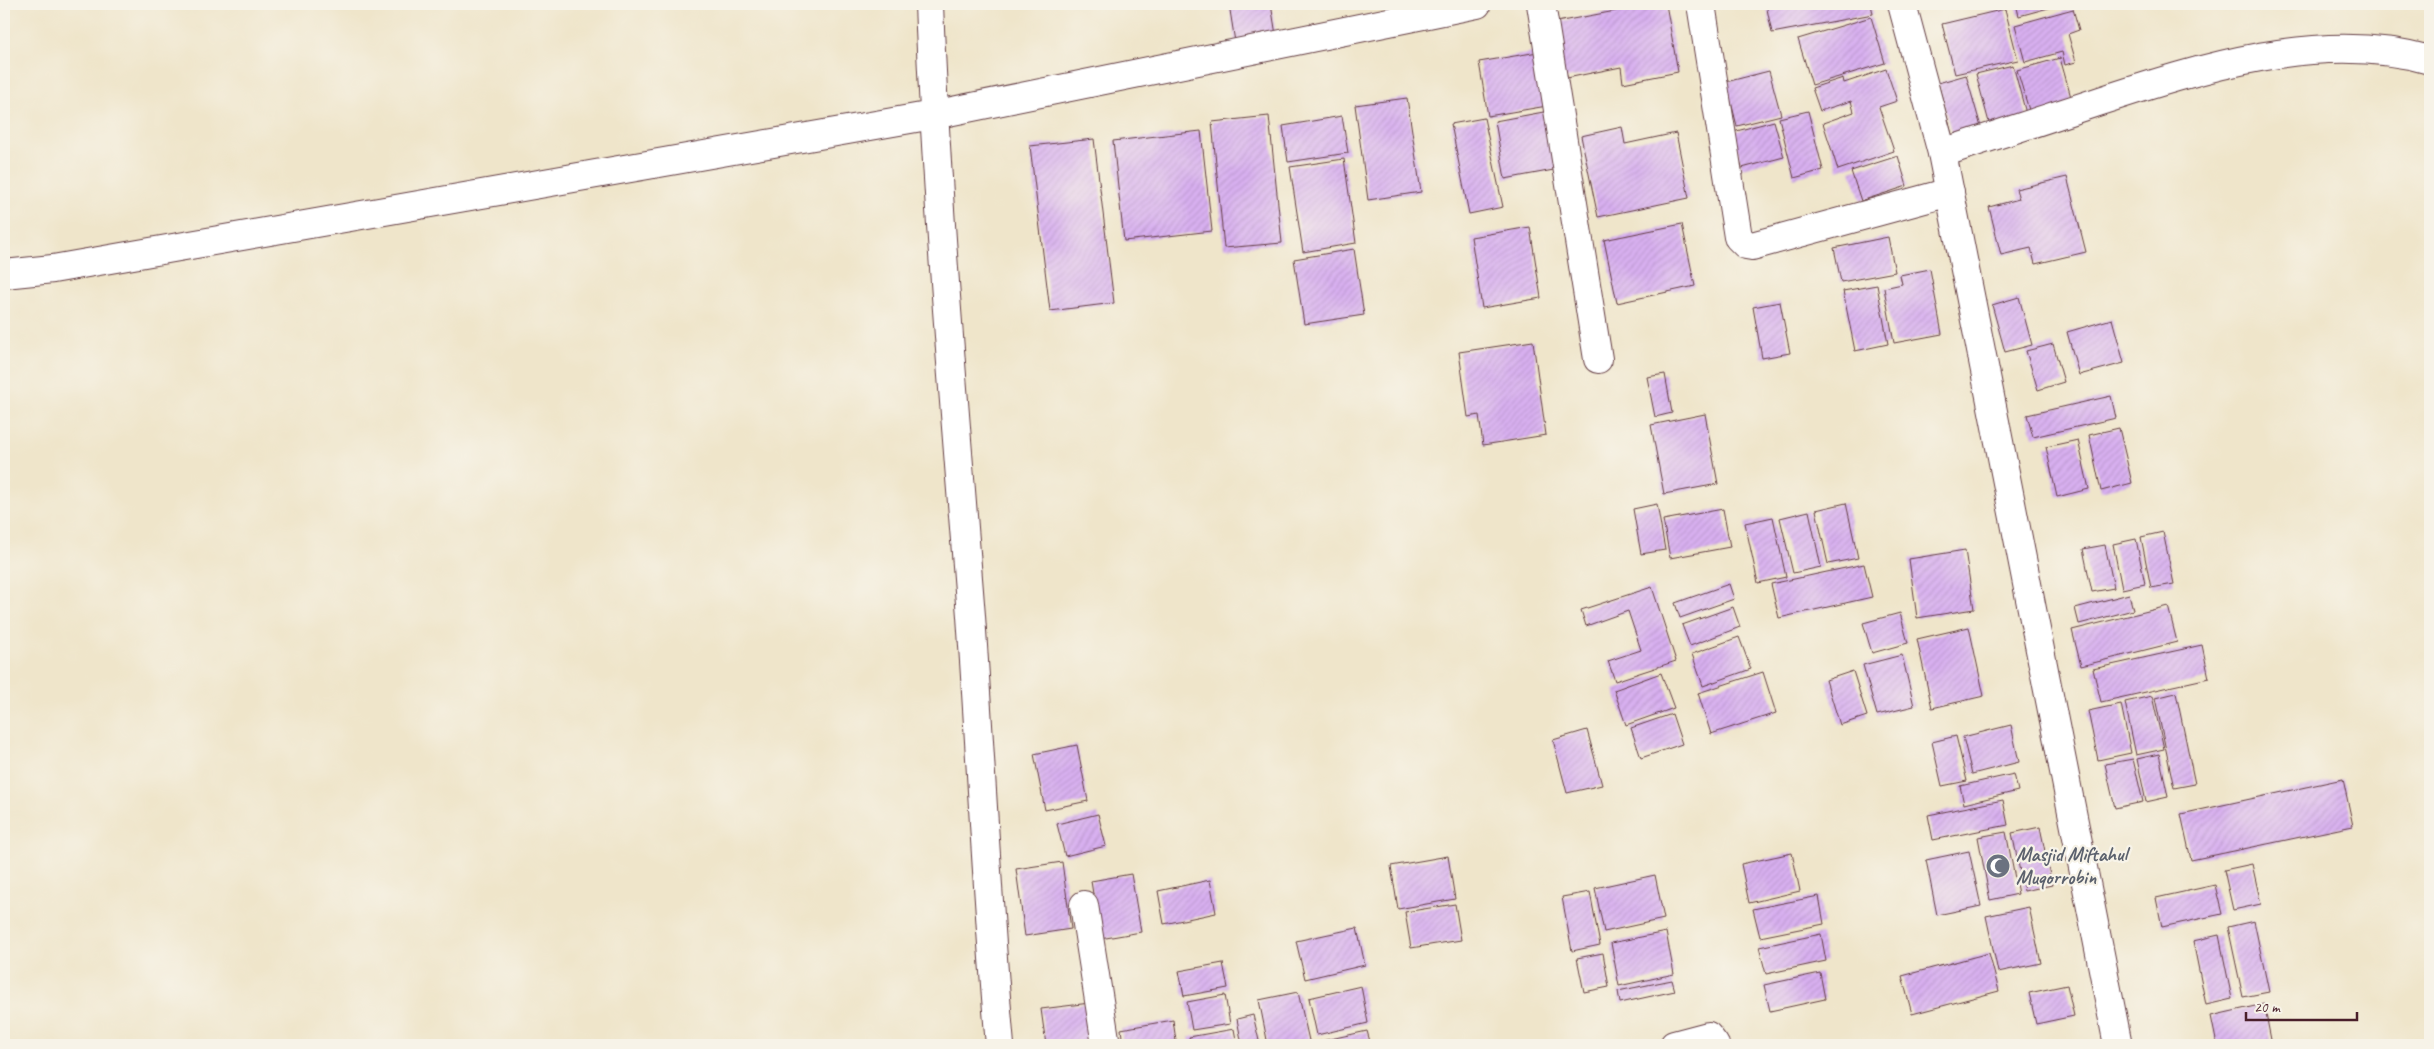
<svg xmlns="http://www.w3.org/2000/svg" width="2434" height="1049" viewBox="0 0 2434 1049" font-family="Caveat,sans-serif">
  <defs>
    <pattern id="building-hatch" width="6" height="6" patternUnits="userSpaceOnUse" patternTransform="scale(1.25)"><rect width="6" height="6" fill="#d8b0f0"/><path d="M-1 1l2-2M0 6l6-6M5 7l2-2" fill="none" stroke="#bb97ce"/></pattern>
  </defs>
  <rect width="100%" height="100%" fill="#f7f3e8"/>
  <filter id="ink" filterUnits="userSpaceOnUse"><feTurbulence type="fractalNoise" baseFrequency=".02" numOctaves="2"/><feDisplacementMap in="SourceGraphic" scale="10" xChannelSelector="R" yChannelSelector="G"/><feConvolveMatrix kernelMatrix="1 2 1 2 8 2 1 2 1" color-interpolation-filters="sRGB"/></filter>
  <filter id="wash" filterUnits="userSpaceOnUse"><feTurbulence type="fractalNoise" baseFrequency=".0096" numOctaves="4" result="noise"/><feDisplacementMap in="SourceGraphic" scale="20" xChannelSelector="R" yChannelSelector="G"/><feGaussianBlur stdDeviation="1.12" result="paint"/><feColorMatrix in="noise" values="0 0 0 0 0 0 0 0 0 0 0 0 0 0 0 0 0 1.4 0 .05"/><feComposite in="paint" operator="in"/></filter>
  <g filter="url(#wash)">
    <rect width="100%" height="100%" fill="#efe5ca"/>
    <g id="blocks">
      <path fill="url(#building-hatch)" d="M1229,4h42l5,31 -41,7z
        M1653,4h13l12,68 -55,11 -2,-16 -59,12 -11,-56z
        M1766,4h105l2,10 -101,19z
        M2016,4h47l-44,12z
        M2005,9l13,51 -63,14 -13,-50z
        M2073,9l6,21 -11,4 8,28 -11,3 -3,-13 -37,10 -10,-37z
        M1871,17l14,46 -73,22 -14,-46z
        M1538,52l9,54 -59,10 -9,-54z
        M2060,58l14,50 -42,12 -15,-50z
        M2013,65l15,56 -37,9 -15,-56z
        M1886,69l11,32 -18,6 15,44 -56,19 -15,-47 31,-11 -3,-11 -31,10 -8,-23 31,-10 1,5z
        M1769,71l12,44 -44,11 -11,-44z
        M1966,75l17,59 -29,8 -16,-59z
        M1407,98l14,94 -53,8 -13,-95z
        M1549,111l10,58 -54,10 -10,-58z
        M1808,111l15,59 -29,8 -15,-60z
        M1269,116l13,127 -58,5 -12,-126z
        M1342,116l6,37 -60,9 -5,-36z
        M1484,118l19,89 -34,7 -18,-90z
        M1774,121l10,36 -42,11 -9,-36z
        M1622,127l3,17 51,-11 13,65 -91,19 -17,-81z
        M1201,131l11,100 -88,10 -11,-100z
        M1094,139l20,164 -64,8 -20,-165z
        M1898,156l9,30 -46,15 -10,-30z
        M1344,159l12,84 -53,9 -13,-85z
        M2067,177l19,75 -51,12 -4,-16 -30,7 -12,-48 30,-8 -3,-10z
        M1682,224l13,62 -78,17 -13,-63z
        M1530,227l11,71 -59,10 -11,-71z
        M1888,237l7,35 -54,10 -7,-34z
        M1354,249l10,66 -60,9 -10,-65z
        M1930,269l12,65 -48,9 -10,-55 18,-4 -2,-9z
        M1877,285l11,59 -33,7 -12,-60z
        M2019,297l13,48 -27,7 -13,-47z
        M1780,302l10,51 -28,5 -9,-51z
        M2112,319l12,44 -45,12 -12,-43z
        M1533,341l13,94 -63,10 -4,-30 -11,2 -9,-65z
        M2053,344l11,38 -26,8 -12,-39z
        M1665,374l7,39 -17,4 -8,-40z
        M2111,396l5,22 -83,19 -6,-22z
        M1705,414l13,70 -54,10 -13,-69z
        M2119,428l13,55 -31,8 -12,-56z
        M2078,440l11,49 -32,8 -11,-50z
        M1846,503l12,55 -30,6 -12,-54z
        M1657,504l8,46 -24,4 -8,-45z
        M1723,509l7,38 -60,11 -7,-38z
        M1809,511l12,56 -28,6 -13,-55z
        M1773,517l13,60 -28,6 -13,-60z
        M2163,532l11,52 -23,4 -10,-51z
        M2136,539l9,45 -23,5 -9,-45z
        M2105,545l9,43 -22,4 -9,-43z
        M1965,550l9,59 -57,9 -8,-59z
        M1864,564l8,33 -93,21 -8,-34z
        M1729,584l5,15 -54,19 -5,-15z
        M1652,587l24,74 -61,20 -7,-20 33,-11 -13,-39 -42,15 -5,-16z
        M2129,594l4,16 -54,14 -4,-16z
        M2168,606l9,36 -96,24 -9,-36z
        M1733,607l7,20 -50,19 -8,-21z
        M1900,613l8,30 -36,10 -9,-30z
        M1969,627l15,69 -52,12 -15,-69z
        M1739,637l12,32 -48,17 -11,-32z
        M2202,645l7,33 -108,24 -8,-33z
        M1902,655l12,51 -37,9 -14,-50z
        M1853,671l14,45 -27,9 -14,-45z
        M1763,672l13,41 -65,21 -13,-41z
        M1661,673l13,35 -48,17 -12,-35z
        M2176,693l19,91 -21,4 -19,-90z
        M2152,696l12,53 -28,6 -11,-53z
        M2121,704l10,49 -33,7 -10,-49z
        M1672,714l10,30 -41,14 -10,-30z
        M2011,725l8,37 -47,12 -9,-37z
        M1587,730l15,55 -35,8 -14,-53z
        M1956,736l11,45 -25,5 -10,-44z
        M1077,745l11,56 -43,9 -11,-56z
        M2159,754l9,43 -22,5 -9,-43z
        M2133,759l10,43 -28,6 -10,-44z
        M2014,774l4,17 -54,13 -4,-18z
        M2343,779l10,47 -162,34 -10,-46z
        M2003,800l5,25 -75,15 -5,-25z
        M1098,814l8,32 -41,10 -8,-32z
        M2040,827l12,58 -28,6 -12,-58z
        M2006,832l12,62 -28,6 -12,-63z
        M1969,851l12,55 -44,9 -11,-55z
        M1792,853l8,38 -51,12 -8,-39z
        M1448,856l7,43 -57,10 -7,-43z
        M1062,862l9,67 -46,7 -9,-67z
        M2252,864l9,40 -28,6 -9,-40z
        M1131,874l10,58 -41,7 -9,-58z
        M1655,875l9,44 -60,13 -9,-44z
        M1210,880l6,33 -52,11 -6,-33z
        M2215,885l7,29 -60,13 -6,-29z
        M1590,892l10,53 -28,6 -10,-54z
        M1819,896l5,28 -64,13 -7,-28z
        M1455,904l6,36 -50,8 -6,-36z
        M2029,907l12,56 -43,9 -12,-56z
        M2254,921l15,71 -26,5 -15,-70z
        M1357,928l8,37 -60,14 -9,-38z
        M1666,932l8,42 -55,12 -8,-43z
        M1821,934l5,27 -60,13 -7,-27z
        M2219,935l13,64 -26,6 -13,-64z
        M1603,953l6,34 -25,5 -7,-34z
        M1989,953l10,38 -87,23 -10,-38z
        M1223,963l5,25 -44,8 -5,-25z
        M1820,973l5,26 -55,12 -6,-26z
        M1672,980l3,11 -55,12 -2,-12z
        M2067,985l7,31 -38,8 -7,-31z
        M1361,986l7,37 -51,12 -8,-37z
        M1298,992l12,53h-42l-9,-45z
        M1225,995l5,29 -38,6 -5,-28z
        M1090,1003l5,42h-49l-5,-36z
        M2264,1004l8,41h-55l-6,-29z
        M1253,1015l7,30h-18l-5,-26z
        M1173,1020l3,21 -22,4h-31l-2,-16z
        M1234,1029l3,16h-46l-2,-8z
        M1367,1031l4,14h-54v-3z"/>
    </g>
  </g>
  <g filter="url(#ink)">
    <use href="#blocks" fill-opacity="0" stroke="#633d43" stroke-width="1"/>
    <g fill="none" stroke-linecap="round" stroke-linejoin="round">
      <defs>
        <path id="minor" d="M929,4c8,204 26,408 42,612 10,143 16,286 29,429
          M1541,4l57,355
          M1701,4l37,233 8,8 6,1 198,-54
          M1942,153c52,-17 103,-34 155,-51 104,-34 224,-73 333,-42
          M4,274l49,-5 880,-154 544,-111
          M1084,905l22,140
          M1674,1045l34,-9 7,9"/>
        <path id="tertiary" d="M1902,4l40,149 176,892"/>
      </defs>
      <use href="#minor" stroke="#633d43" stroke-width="30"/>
      <use href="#tertiary" stroke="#633d43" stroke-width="30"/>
      <use href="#minor" stroke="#fff" stroke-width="28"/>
      <use href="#tertiary" stroke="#fff" stroke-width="28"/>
    </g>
  </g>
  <defs>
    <symbol id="mosque-disc" viewBox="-11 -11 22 22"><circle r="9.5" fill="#6b7280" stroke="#f7f3e8"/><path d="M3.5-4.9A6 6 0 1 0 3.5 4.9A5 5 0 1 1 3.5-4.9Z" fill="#fff"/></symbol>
  </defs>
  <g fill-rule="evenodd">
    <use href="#mosque-disc" x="1984" y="852" width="28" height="28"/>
  </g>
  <g text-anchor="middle" stroke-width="4.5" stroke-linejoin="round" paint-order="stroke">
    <g font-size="20" font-weight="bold" fill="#5b616d" stroke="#f7f3e8" text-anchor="start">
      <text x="2016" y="861">Masjid Miftahul<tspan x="2016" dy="23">Muqorrobin</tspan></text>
    </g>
  </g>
  <rect width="2434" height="1049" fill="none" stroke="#f7f3e8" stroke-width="20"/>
  <path d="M2246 1012v8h111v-8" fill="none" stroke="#4a1f2b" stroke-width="2.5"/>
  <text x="2254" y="1012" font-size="15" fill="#4a1f2b" stroke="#f7f3e8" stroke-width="4" paint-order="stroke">20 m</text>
</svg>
